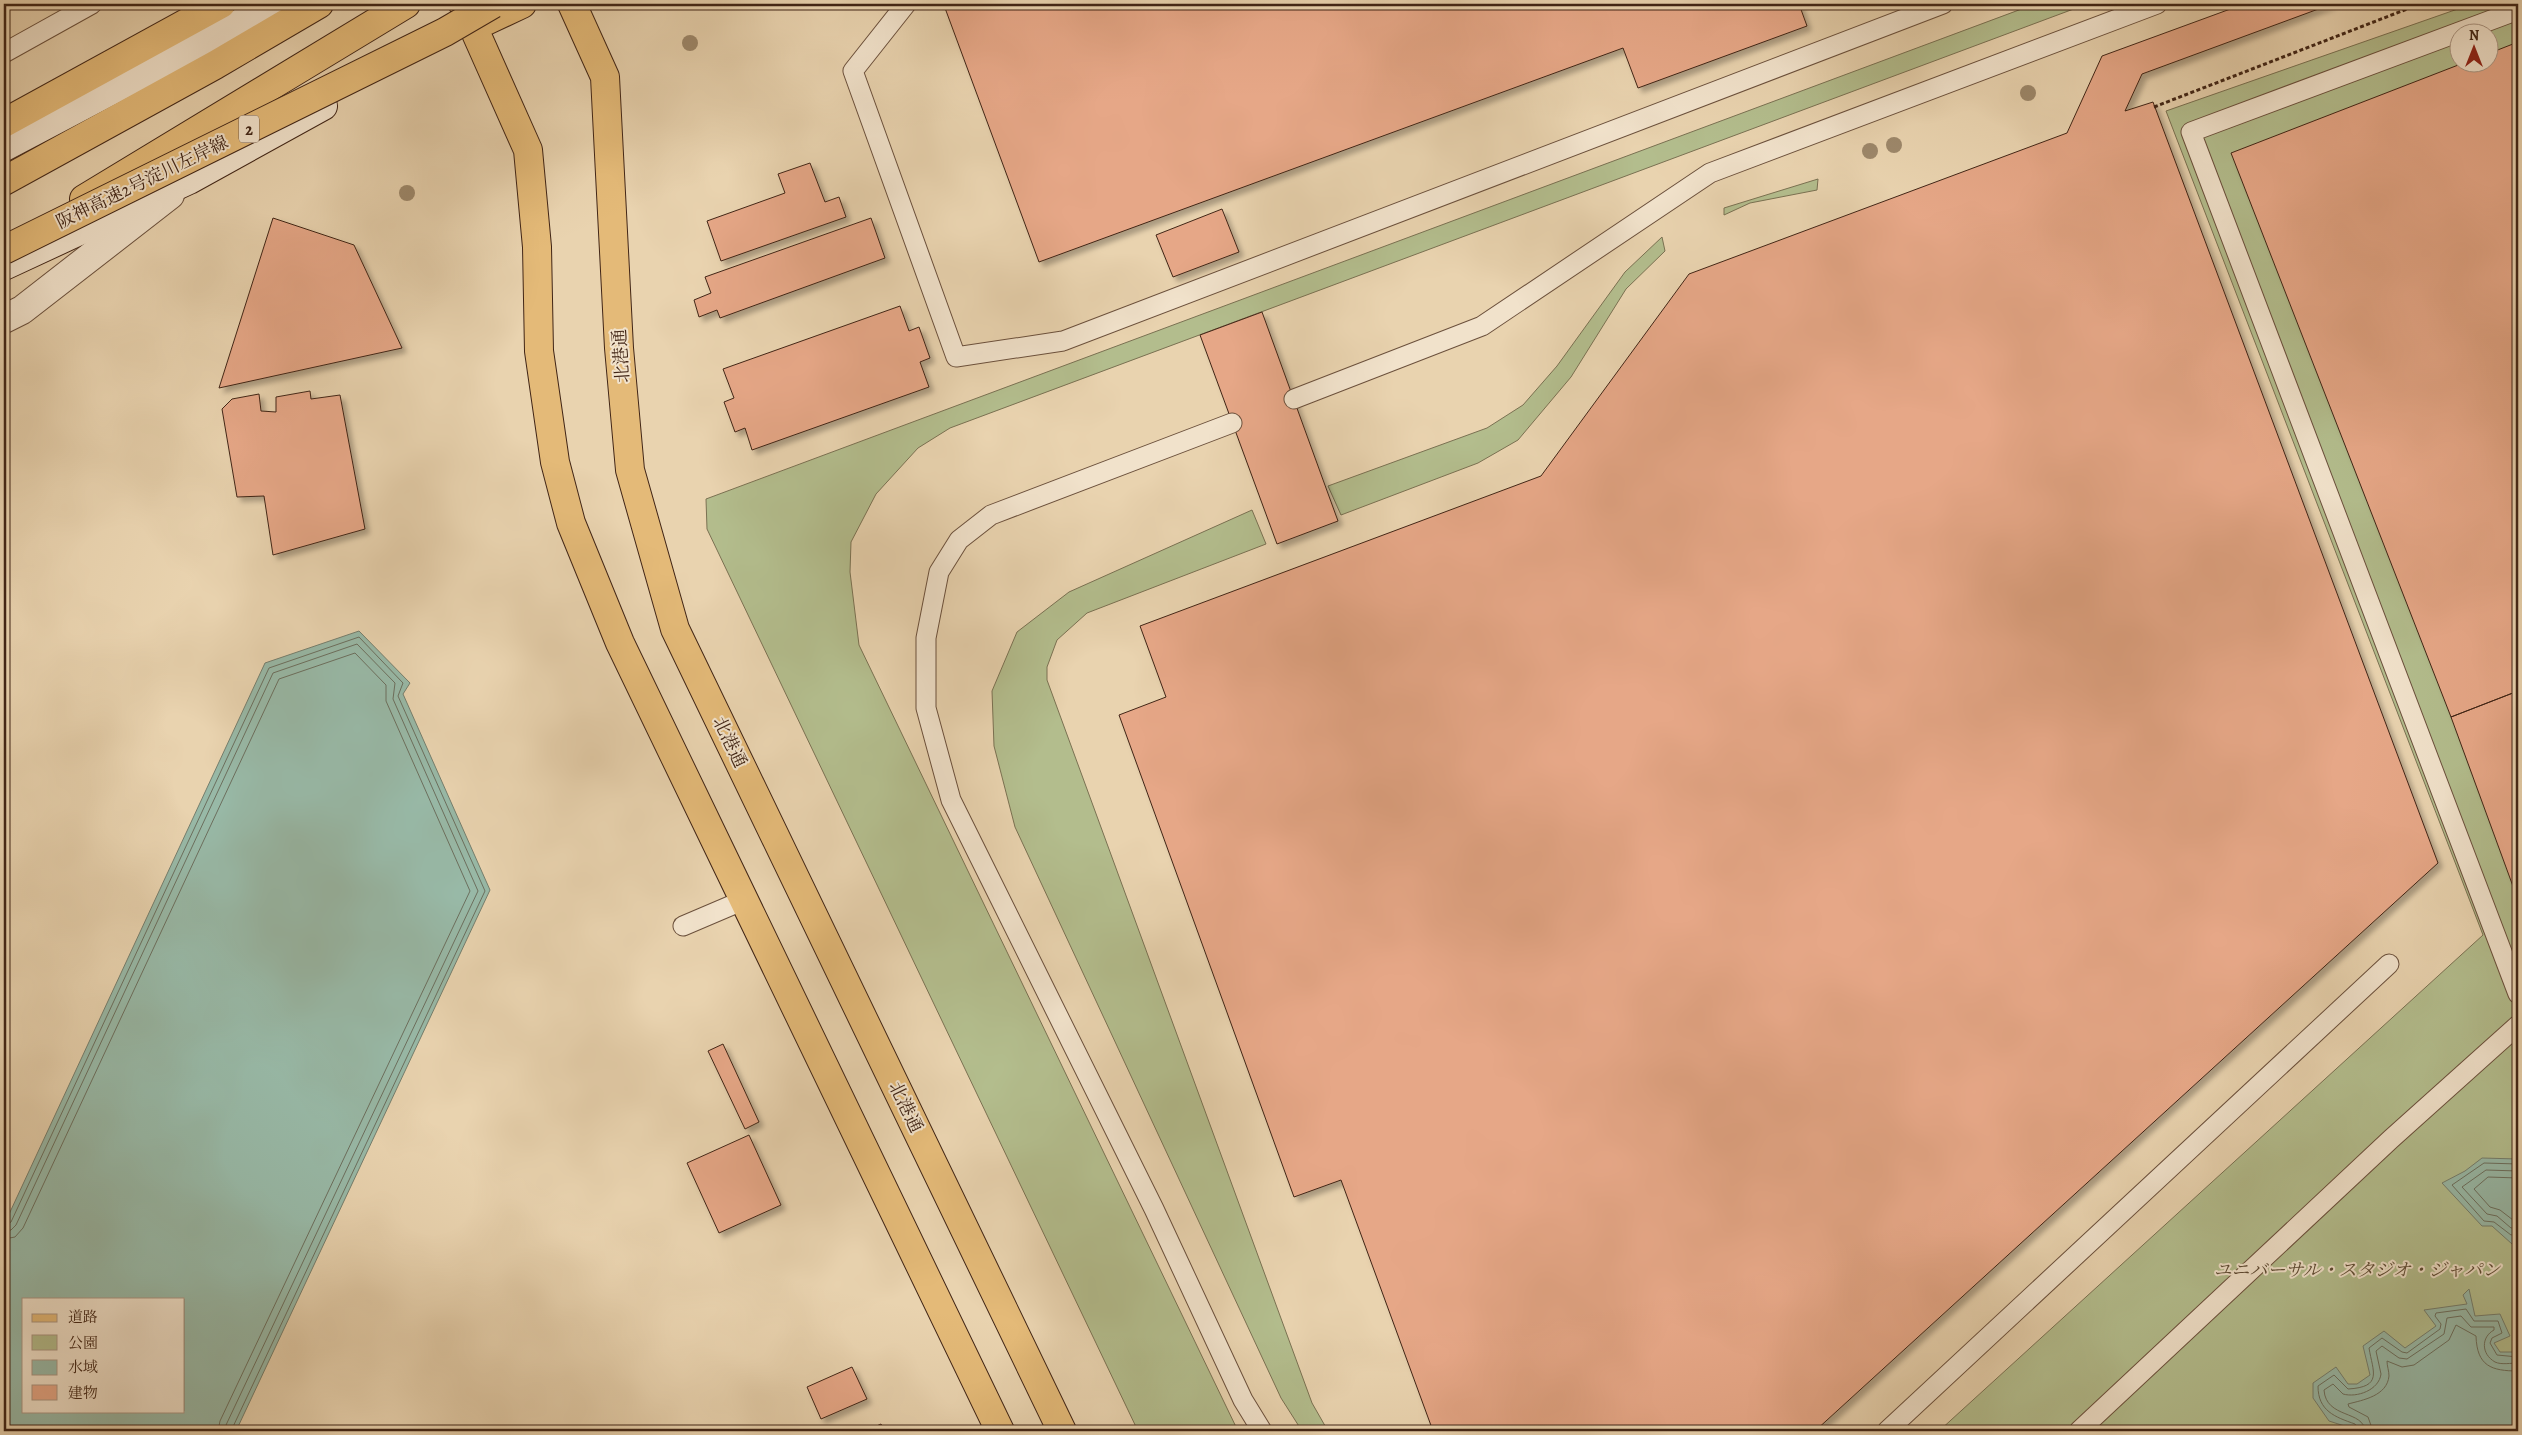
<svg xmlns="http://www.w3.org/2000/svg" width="2522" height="1435" viewBox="0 0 2522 1435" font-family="Alegreya,'Noto Serif JP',serif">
  <defs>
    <filter id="shadow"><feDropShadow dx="4.5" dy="4.5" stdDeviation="2.5" flood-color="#0004"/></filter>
  </defs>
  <rect width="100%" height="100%" fill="#e9d3af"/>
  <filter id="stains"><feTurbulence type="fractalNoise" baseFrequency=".004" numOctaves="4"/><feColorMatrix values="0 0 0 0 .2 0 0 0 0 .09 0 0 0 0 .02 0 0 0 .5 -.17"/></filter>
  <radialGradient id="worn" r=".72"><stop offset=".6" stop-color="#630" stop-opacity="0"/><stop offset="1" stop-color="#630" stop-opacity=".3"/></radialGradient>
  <path fill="#b3bd8d" stroke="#7a7152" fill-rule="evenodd" d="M2035,4h52l-1137,424 -32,20 -42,46 -25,48 -1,30 9,73 379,786h-100l-431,-902 -1,-30z
    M2472,4h46v1427h-579l544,-496 -317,-824zM2460,32h30v30h-30z
    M1818,179l-1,11 -67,13 -26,12v-7z
    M1662,237l3,14 -39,38 -55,88 -53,63 -40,23 -137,52 -13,-29 159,-58 36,-23 34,-39 68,-94z
    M1252,510l14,34 -179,69 -30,27 -10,27v13l265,723 16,28h-26l-21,-33 -266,-571 -21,-81 -2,-55 25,-59 52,-40z"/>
  <path fill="#98b9a7" stroke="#757e6d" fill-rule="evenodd" d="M359,631l51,52 -7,11 87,196 -254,541h-232v-206l261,-562zM24,1299h160v112h-160z
    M2482,1158l36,1v77l-6,8 -20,-18h-10l-40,-43 23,-12z
    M2469,1289l6,27 25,-2 10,22 -16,7 6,9h18v79h-158l-31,-10 -16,-23v-15l23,-16 12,17h9l13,-9 -7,-29 21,-15 21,17 31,-22 -12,-16 43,-6 -4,-9z"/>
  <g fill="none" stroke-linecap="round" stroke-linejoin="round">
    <path stroke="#6c6f5e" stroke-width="1" d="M2518,1164l-34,-1 -32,22 32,36 10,1 17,13 7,-2
      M2518,1171l-32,-1 -24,17 25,27 10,2 14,12 7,-1
      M2518,1178l-30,-1 -14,12 16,18 10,3 13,10h5
      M4,1226l7,-4 258,-554 90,-31 44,46 -5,13 87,195 -254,540
      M4,1232l7,-2 5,-5 257,-552 84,-29 38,39 -2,16 85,192 -252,534 -1,6
      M4,1239l11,-2 8,-9 256,-549 76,-26 31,32v16l84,190 -250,530 -2,10
      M2359,1431l-4,-7c-20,-7 -37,-13 -37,-38l16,-11 14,14c35,-2 25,-17 21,-41l13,-10 20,14 5,1 33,-24 1,-5 -6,-8 1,-3 30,-4 8,12h24l4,12 -10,5 -2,5 7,12 21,2
      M2365,1431c-1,-21 -39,-12 -41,-41l9,-6 10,10c14,4 36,-4 38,-20l-5,-23 6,-5 17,12 8,1 37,-25 3,-16 14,-2 10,11h23v3c-13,7 -13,24 1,32 6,3 16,1 23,1
      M2373,1431l-5,-14 -19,-10 -1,-3c15,-4 39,-8 41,-28 0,-5 -2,-10 -2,-15l15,6 12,-2 35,-25 7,-15 20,11c1,30 15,35 42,35"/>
  </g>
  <path fill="#e6a787" stroke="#412516" filter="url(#shadow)" d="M958,4h841l8,22 -169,62 -15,-40 -584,214 -94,-254z
    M2244,4h88l-190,70 -17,37 28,-9 285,761 -623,568h-382l-92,-251 -47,17 -175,-482 47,-18 -26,-71 401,-150 148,-202 378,-141 35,-77z
    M2518,42v649l-67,26 -220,-564 235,-91h24v-9z
    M810,163l15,39 14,-5 7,20 -125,44 -14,-40 78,-28 -7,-19z
    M1222,209l17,43 -66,25 -17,-42z
    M273,218l81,27 48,103 -183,40z
    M871,218l14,40 -165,60 -3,-8 -18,7 -5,-17 17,-7 -6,-16z
    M900,306l9,25 10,-4 11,31 -10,4 9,25 -177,63 -7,-22 -10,4 -11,-30 10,-4 -11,-29z
    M1262,312l76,209 -61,23 -77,-209z
    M310,391l1,8 29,-4 25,134 -92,26 -9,-59 -27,1 -15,-88 10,-10 27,-5 2,17 15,1v-15z
    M2518,691v209l-67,-183z
    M723,1044l36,78 -14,7 -37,-78z
    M749,1135l32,70 -62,28 -32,-70z
    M852,1367l15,32 -46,20 -14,-32z
    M881,1424l4,7h-20z"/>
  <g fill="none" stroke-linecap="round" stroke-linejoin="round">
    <defs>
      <path id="lane" d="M906,4l-53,67 103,286 107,-16 880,-337
        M2518,10l-327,122 327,862
        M4,53l88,-49
        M1294,399l188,-73 228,-153 447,-169
        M1232,423l-241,92 -32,25 -20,32 -13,66v70l25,92 203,409 89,191 19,31
        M683,926l61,-26
        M1887,1431l502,-467
        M2079,1431l312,-292 127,-114"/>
      <path id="street" d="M4,319l18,-9 148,-115"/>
      <path id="secondary" d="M4,147l272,-143
        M4,266l185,-86 134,-74"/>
      <path id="primary" d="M463,4l65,146 9,97 2,104 16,111 16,61 49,120 380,788
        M572,4l33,73 14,271 11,122 45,159 387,802
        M473,27l49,-23"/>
      <path id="highway" d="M4,123l217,-119
        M4,181l211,-116 104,-61
        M84,199l322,-195"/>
    </defs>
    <use href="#lane" stroke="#6b503c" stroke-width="21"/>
    <use href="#street" stroke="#6b503c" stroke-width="30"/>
    <use href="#secondary" stroke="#412516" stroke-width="30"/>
    <use href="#primary" stroke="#412516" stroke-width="30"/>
    <use href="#highway" stroke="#412516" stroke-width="30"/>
    <path stroke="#412516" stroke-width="3" stroke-dasharray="4 2.5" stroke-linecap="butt" d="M2154,107l266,-103"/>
    <use href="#lane" stroke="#f1e2cb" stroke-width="19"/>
    <use href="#street" stroke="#f1e2cb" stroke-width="28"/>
    <use href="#secondary" stroke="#f1e2cb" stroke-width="28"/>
    <use href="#primary" stroke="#e4ba78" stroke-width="28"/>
    <use href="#highway" stroke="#e4ba78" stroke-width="28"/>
    <defs>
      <path id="highway-bridge" d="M4,250l441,-218 48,-28"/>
    </defs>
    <use href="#highway-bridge" stroke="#412516" stroke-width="30" stroke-linecap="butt"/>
    <use href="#highway-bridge" stroke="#e4ba78" stroke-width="28"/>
  </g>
  <g fill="#9d886b">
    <circle cx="690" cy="43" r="8"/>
    <circle cx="2028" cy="93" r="8"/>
    <circle cx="1894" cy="145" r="8"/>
    <circle cx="1870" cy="151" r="8"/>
    <circle cx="407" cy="193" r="8"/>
  </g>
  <g text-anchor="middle" stroke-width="4" stroke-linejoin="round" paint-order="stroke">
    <rect fill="#f1e2cb" stroke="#765e4c" stroke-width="1" x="239" y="115.5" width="20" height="27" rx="4"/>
    <g font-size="16" font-weight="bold" fill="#412516">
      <text x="249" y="135">2</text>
    </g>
    <g font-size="18" fill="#412516" stroke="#f1e2cb">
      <text transform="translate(142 182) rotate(-26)" y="6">阪神高速2号淀川左岸線</text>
      <text transform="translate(621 356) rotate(-94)" y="6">北港通</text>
      <text transform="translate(730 742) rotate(64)" y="6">北港通</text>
      <text transform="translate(906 1107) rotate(64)" y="6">北港通</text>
    </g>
    <g font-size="18" font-style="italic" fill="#5e4b34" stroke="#f1e2cb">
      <text x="2357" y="1276">ユニバーサル・スタジオ・ジャパン</text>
    </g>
  </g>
  <rect width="2522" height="1435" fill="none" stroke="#e9d3af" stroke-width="20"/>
  <rect x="5" y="5" width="2512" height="1425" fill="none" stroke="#412516" stroke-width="2.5"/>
  <rect x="10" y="10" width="2502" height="1415" fill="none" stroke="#412516"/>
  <rect x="22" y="1298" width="162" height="115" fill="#f1e2cb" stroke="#ab9683"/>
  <rect x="32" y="1314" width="25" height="8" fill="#e4ba78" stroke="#ab9683"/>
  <text x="68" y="1322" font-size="15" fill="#412516">道路</text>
  <rect x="32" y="1335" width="25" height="15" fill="#b3bd8d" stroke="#ab9683"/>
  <text x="68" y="1348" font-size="15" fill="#412516">公園</text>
  <rect x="32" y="1360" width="25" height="15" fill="#98b9a7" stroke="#ab9683"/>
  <text x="68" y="1372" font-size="15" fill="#412516">水域</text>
  <rect x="32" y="1385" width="25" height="15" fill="#e6a787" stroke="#ab9683"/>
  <text x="68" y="1398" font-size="15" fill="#412516">建物</text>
  <g transform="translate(2474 48)"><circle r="24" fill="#f1e2cb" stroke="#ab9683"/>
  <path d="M0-4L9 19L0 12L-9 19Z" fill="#8f2418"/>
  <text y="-8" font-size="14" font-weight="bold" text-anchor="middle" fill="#412516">N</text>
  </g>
  <rect width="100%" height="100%" filter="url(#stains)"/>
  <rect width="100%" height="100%" fill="url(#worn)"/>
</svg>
